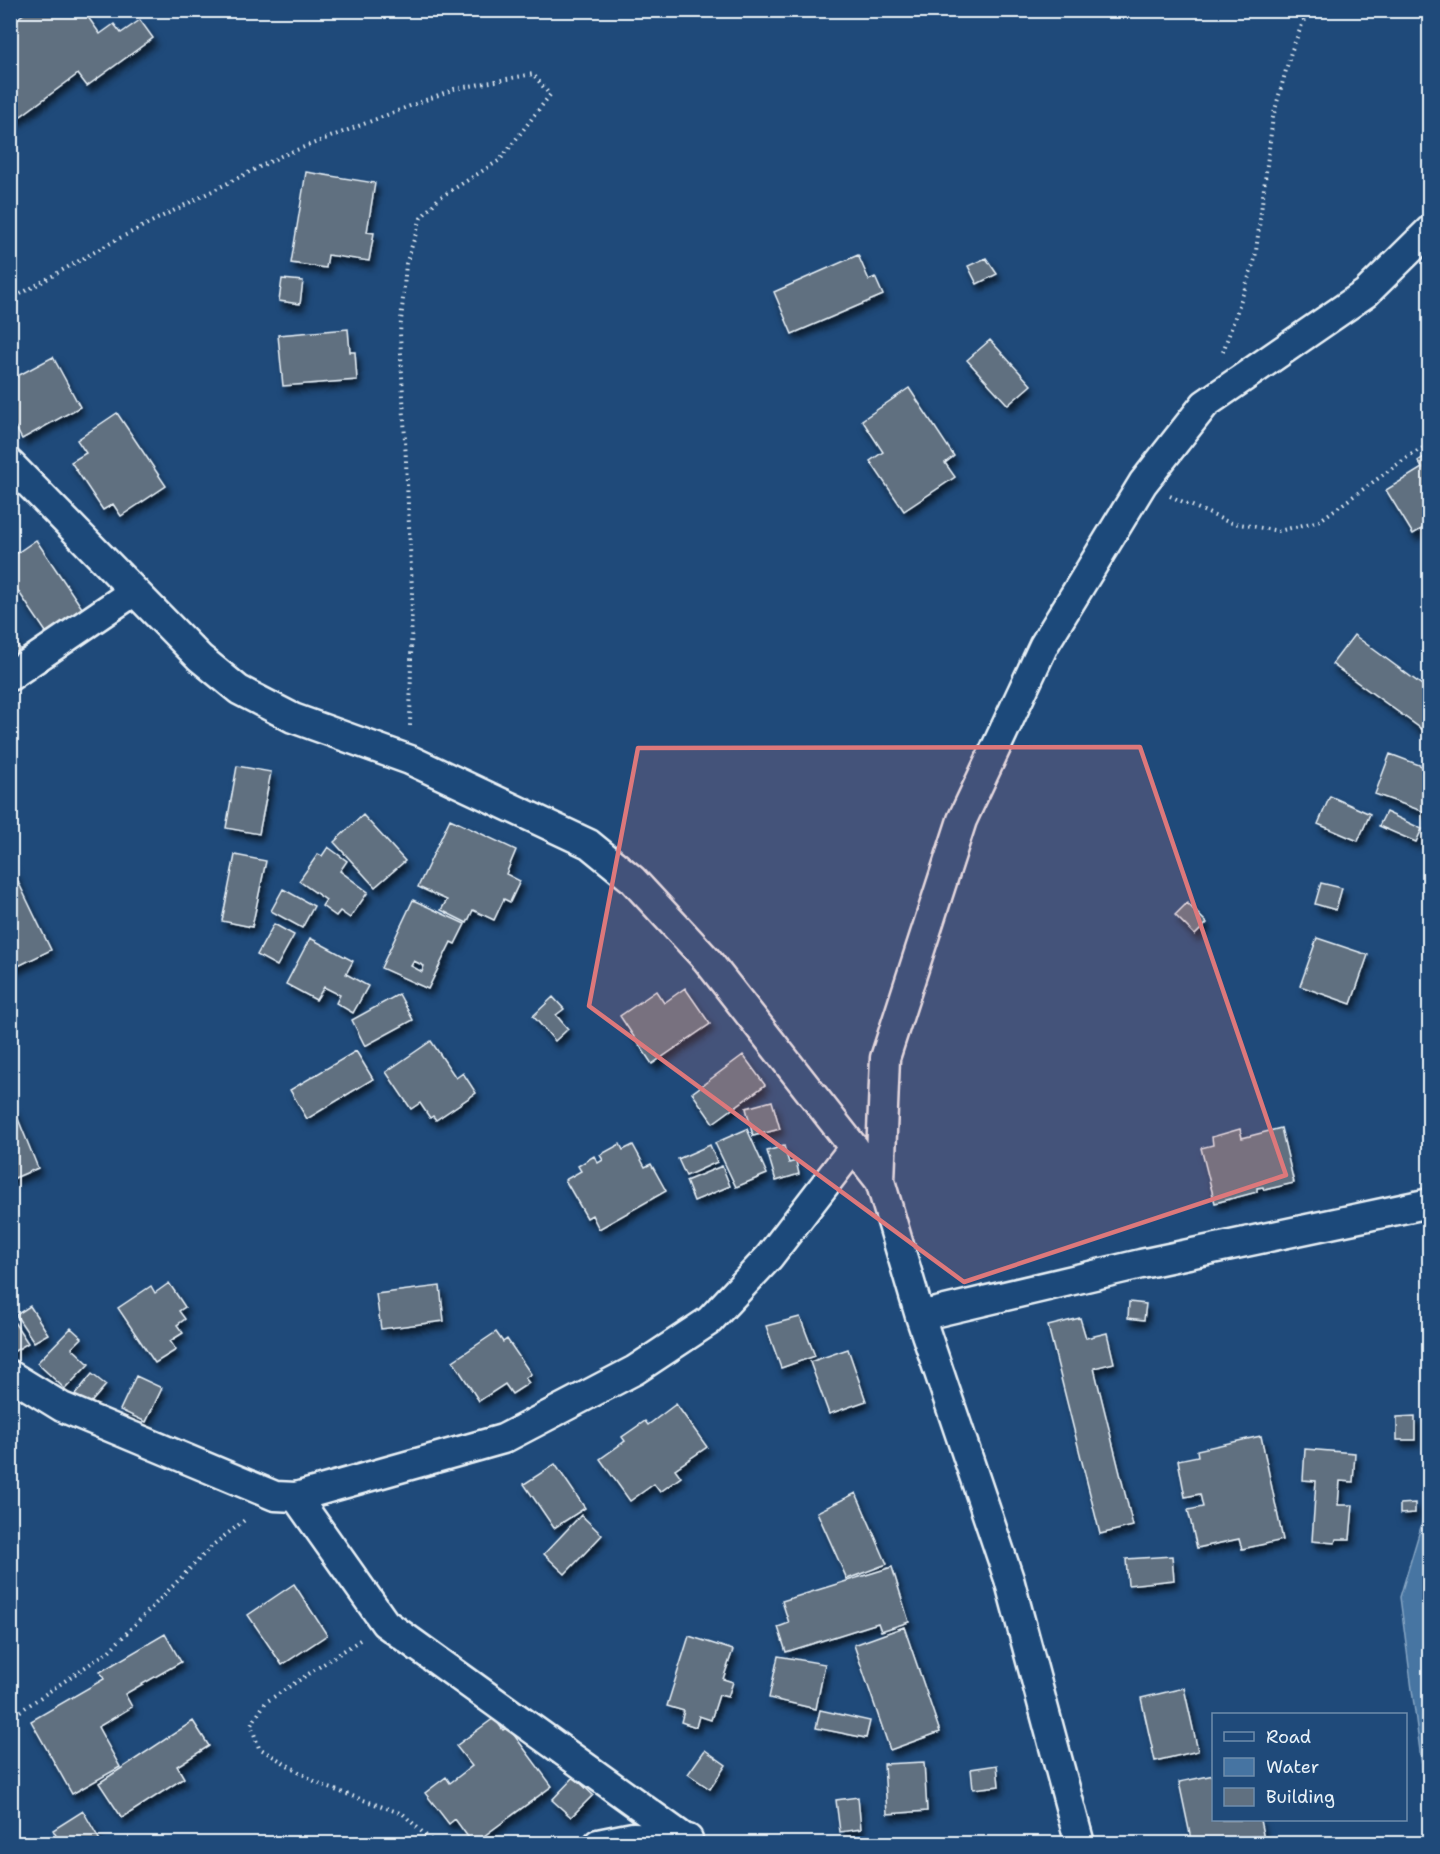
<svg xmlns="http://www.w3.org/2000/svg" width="1440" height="1854" viewBox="0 0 1440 1854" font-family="'Shantell Sans',sans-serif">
  <defs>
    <filter id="shadow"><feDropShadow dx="3.5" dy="6" stdDeviation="3" flood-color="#0009"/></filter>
  </defs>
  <rect width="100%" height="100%" fill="#1f4a7a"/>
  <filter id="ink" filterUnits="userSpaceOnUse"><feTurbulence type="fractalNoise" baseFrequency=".0167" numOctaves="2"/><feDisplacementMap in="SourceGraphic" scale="12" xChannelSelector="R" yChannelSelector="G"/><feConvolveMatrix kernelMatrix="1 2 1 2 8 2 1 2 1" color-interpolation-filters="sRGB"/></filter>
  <g filter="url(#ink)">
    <path fill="#4674a2" stroke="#87a6c4" stroke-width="1.5" d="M1429,1500v320l-29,-223z"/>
    <path fill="#607080" stroke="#e8f1f8" stroke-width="1.5" fill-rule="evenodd" filter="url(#shadow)" d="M29,10h54l17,24 14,-10 7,9 19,-13 13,18 -66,48 -9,-12 -68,50v-100z
      M306,172l69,11 -8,49 7,1 -5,28 -41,-6 -2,13 -35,-5z
      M858,255l11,25 6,-3 8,18 -91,39 -18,-42z
      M986,258l11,16 -20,10 -9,-18z
      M282,279l21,2 -3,23 -21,-3z
      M348,329l2,23h5l2,28 -74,6 -5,-51z
      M990,340l41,45 -23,20 -41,-45z
      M53,357l27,50 -58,32 -12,-22v-37z
      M909,388l45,68 -9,7 10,14 -51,34 -34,-50 13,-9 -21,-32z
      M117,413l49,73 -45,30 -8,-12 -10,6 -32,-48 15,-9 -9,-13z
      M1430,453v71l-17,10 -27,-44 36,-22 -4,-7z
      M36,540l48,71 -36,24 -38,-56v-21z
      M10,634l12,18 -12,7z
      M1354,635l76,56v44l-98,-71z
      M1390,754l40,15v45l-55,-20z
      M237,766l34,6 -12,62 -33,-6z
      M1330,796l40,18 -12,27 -40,-17z
      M1386,812l36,17 -6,13 -37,-16z
      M363,815l42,46 -30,26 -41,-45z
      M450,819l66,31 -10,24 14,7 -10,21 -6,-3 -10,21 -21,-10 -6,13 -26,-13 6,-10 -29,-13z
      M328,847l19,14 -7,10 28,21 -18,26 -10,-7 -4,5 -14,-10 4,-6 -27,-19 19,-27 4,2z
      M235,855l31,6 -14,66 -30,-6z
      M10,865l41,85 -41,20z
      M1321,883l21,5 -6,22 -21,-6z
      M283,889l31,17 -12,22 -31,-17z
      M413,900l52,24 -10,20 -4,-2 -23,47 -47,-21zM414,961l10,5 -2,6 -11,-6z
      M1187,903l20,20 -12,12 -20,-20z
      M274,924l20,11 -17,31 -20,-11z
      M310,938l43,23 -7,13 22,12 -15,27 -17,-10 4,-8 -16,-8 -8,13 -30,-16z
      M1317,938l51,17 -17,49 -51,-18z
      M685,988l25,36 -58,40 -32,-48 36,-25 8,12z
      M399,994l14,26 -48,26 -13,-26z
      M553,997l11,12 -8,6 12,14 -13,12 -22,-25z
      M431,1041l25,37 7,-5 13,20 -40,27 -3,-4 -3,2 -10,-15 -9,6 -25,-37z
      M356,1051l17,28 -66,40 -17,-29z
      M743,1055l22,30 -52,38 -21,-30z
      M772,1101l8,28 -27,7 -7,-28z
      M14,1109l24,59 -28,12v-69z
      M1281,1128l13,55 -30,7 -1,-3 -6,1v4l-42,11 -14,-55 12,-3 -1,-8 28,-8 2,9z
      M747,1129l20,45 -31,13 -21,-44z
      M620,1144l3,6 10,-5 12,22 6,-3 15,27 -67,38 -7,-14 -5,3 -22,-38 16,-9 -3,-5 16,-10 4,7 5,-3 -3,-5z
      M710,1145l7,17 -31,14 -8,-17z
      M784,1146l5,17 7,-2 3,13 -23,7 -9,-30z
      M722,1166l8,20 -36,15 -8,-20z
      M169,1283l16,24 -6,4 6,8 -8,6 6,8 -13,8 6,9 -21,13 -37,-55 33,-22 4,7z
      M440,1286l4,35 -63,8 -5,-35z
      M1129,1302l17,2 -2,16 -16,-2z
      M30,1306l18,28 -14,8 -18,-27z
      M10,1316l18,27 -18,11z
      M800,1317l15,39 -34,12 -15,-42z
      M1080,1318l6,20 21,-5 7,30 -20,5 39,158 -33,8 -52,-208z
      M71,1328l11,10 -10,10 17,16 -24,25 -28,-26z
      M496,1332l7,10 4,-3 24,35 -6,4 4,5 -17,11 -7,-10 -26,17 -26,-40z
      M848,1349l18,52 -37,13 -19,-52z
      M92,1374l14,11 -19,22 -13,-11z
      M136,1376l26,12 -16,34 -26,-12z
      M676,1404l31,43 -32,22 6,8 -21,15 -6,-8 -24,17 -30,-42 25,-18 -3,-4 23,-16 3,4z
      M1415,1416v24h-18v-23z
      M1261,1436l22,104 -41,9 -3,-10 -42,9 -9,-38 15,-3 -3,-13 -15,3 -7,-37 20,-4 -1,-6z
      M1305,1449l50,4 -2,29 -13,-1 -2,24h15l-3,34h-14l-1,4 -23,-2 4,-60 -13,-1z
      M555,1464l30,44 -31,20 -30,-44z
      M856,1493l31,71 -40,15 -30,-67z
      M1415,1503v10l-15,1v-10z
      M581,1515l21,20 -37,39 -21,-20z
      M1172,1556l2,24 -46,5 -2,-26z
      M892,1567l17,55 -28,9 -3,-8 -92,29 -8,-25 11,-4 -7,-22z
      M294,1584l33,51 -45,30 -34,-50z
      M904,1627l36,105 -50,18 -36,-105z
      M165,1634l16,28 -56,32 7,13 -34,20 22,40 -48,27 -41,-73 73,-42 -4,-7z
      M689,1636l44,14 -10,29 10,3 -5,15 -9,-2 -8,25 -12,-4 -3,11 -15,-5 3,-11 -17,-5z
      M778,1656l47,8 -9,45 -47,-11z
      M1184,1688l14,63 -43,10 -14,-63z
      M820,1710l50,11 -4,17 -50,-10z
      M494,1718l9,12 5,-3 44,59 -79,58 -18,-25 -6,5 -24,-31 21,-16 4,6 22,-17 -16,-20z
      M193,1721l16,25 -32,20 7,12 -62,40 -23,-35z
      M705,1750l21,15 -16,24 -22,-15z
      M924,1762l3,49 -40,3 -3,-50z
      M997,1765l2,21 -26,3 -2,-20z
      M1214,1775v45h46l5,24h-73l-13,-62z
      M574,1777l19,18 -22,22 -19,-17z
      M858,1797l3,32 -21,3 -4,-32z
      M83,1811l19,33h-41l-8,-14z"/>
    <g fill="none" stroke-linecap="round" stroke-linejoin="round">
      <defs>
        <path id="minor" d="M10,464l190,194 39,32 54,28 117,42 179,84 43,35 75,81 173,221
          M10,676l123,-84
          M920,1316l221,-52 289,-61
          M10,1375l52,32 213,89 21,1 207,-58 132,-69 74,-49 60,-64 85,-110
          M296,1497l89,126 299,215
          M598,1844l35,-7 55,2
          M1080,1844l-71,-265 -89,-263 -40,-135 5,-123 77,-238 82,-175 99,-162 62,-79 161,-111 64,-63"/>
      </defs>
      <use href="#minor" stroke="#e8f1f8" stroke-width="33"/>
      <path stroke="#e8f1f8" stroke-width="4" stroke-dasharray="1.5 4.5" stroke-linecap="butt" d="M10,300l102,-58 169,-86 173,-67 79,-15 17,21 -50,65 -61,38 -18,20 -15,46 -6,69 12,257 -2,137
        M1223,352l32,-93 18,-142 18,-65 17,-42
        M1170,496l58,26 51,9 40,-10 93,-67 18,-10
        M360,1640l-94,62 -15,23 8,23 62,37 82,29 32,30
        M10,1718l99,-67 104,-106 33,-26"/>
      <use href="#minor" stroke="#1f4a7a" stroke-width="28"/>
    </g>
  </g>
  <path fill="#dd787b" fill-opacity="0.2" stroke="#dd787b" stroke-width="4.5" stroke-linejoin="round" d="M1140,747l146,428 -322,107 -375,-276 49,-258z"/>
  <rect width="1440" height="1854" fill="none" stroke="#1f4a7a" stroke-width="36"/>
  <rect x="18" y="18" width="1404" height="1818" fill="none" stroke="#e8f1f8" stroke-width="2" filter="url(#ink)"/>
  <rect x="1212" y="1713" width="195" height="108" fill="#1f4a7a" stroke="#6f8dac" stroke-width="1.5"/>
  <rect x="1224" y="1732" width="30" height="9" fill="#1f4a7a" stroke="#6f8dac" stroke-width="1.5"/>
  <text x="1266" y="1743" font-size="18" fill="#e8f1f8">Road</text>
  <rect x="1224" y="1758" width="30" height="18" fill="#4674a2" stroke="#6f8dac" stroke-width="1.5"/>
  <text x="1266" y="1773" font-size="18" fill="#e8f1f8">Water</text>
  <rect x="1224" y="1788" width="30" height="18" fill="#607080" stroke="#6f8dac" stroke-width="1.5"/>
  <text x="1266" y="1803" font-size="18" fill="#e8f1f8">Building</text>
</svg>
